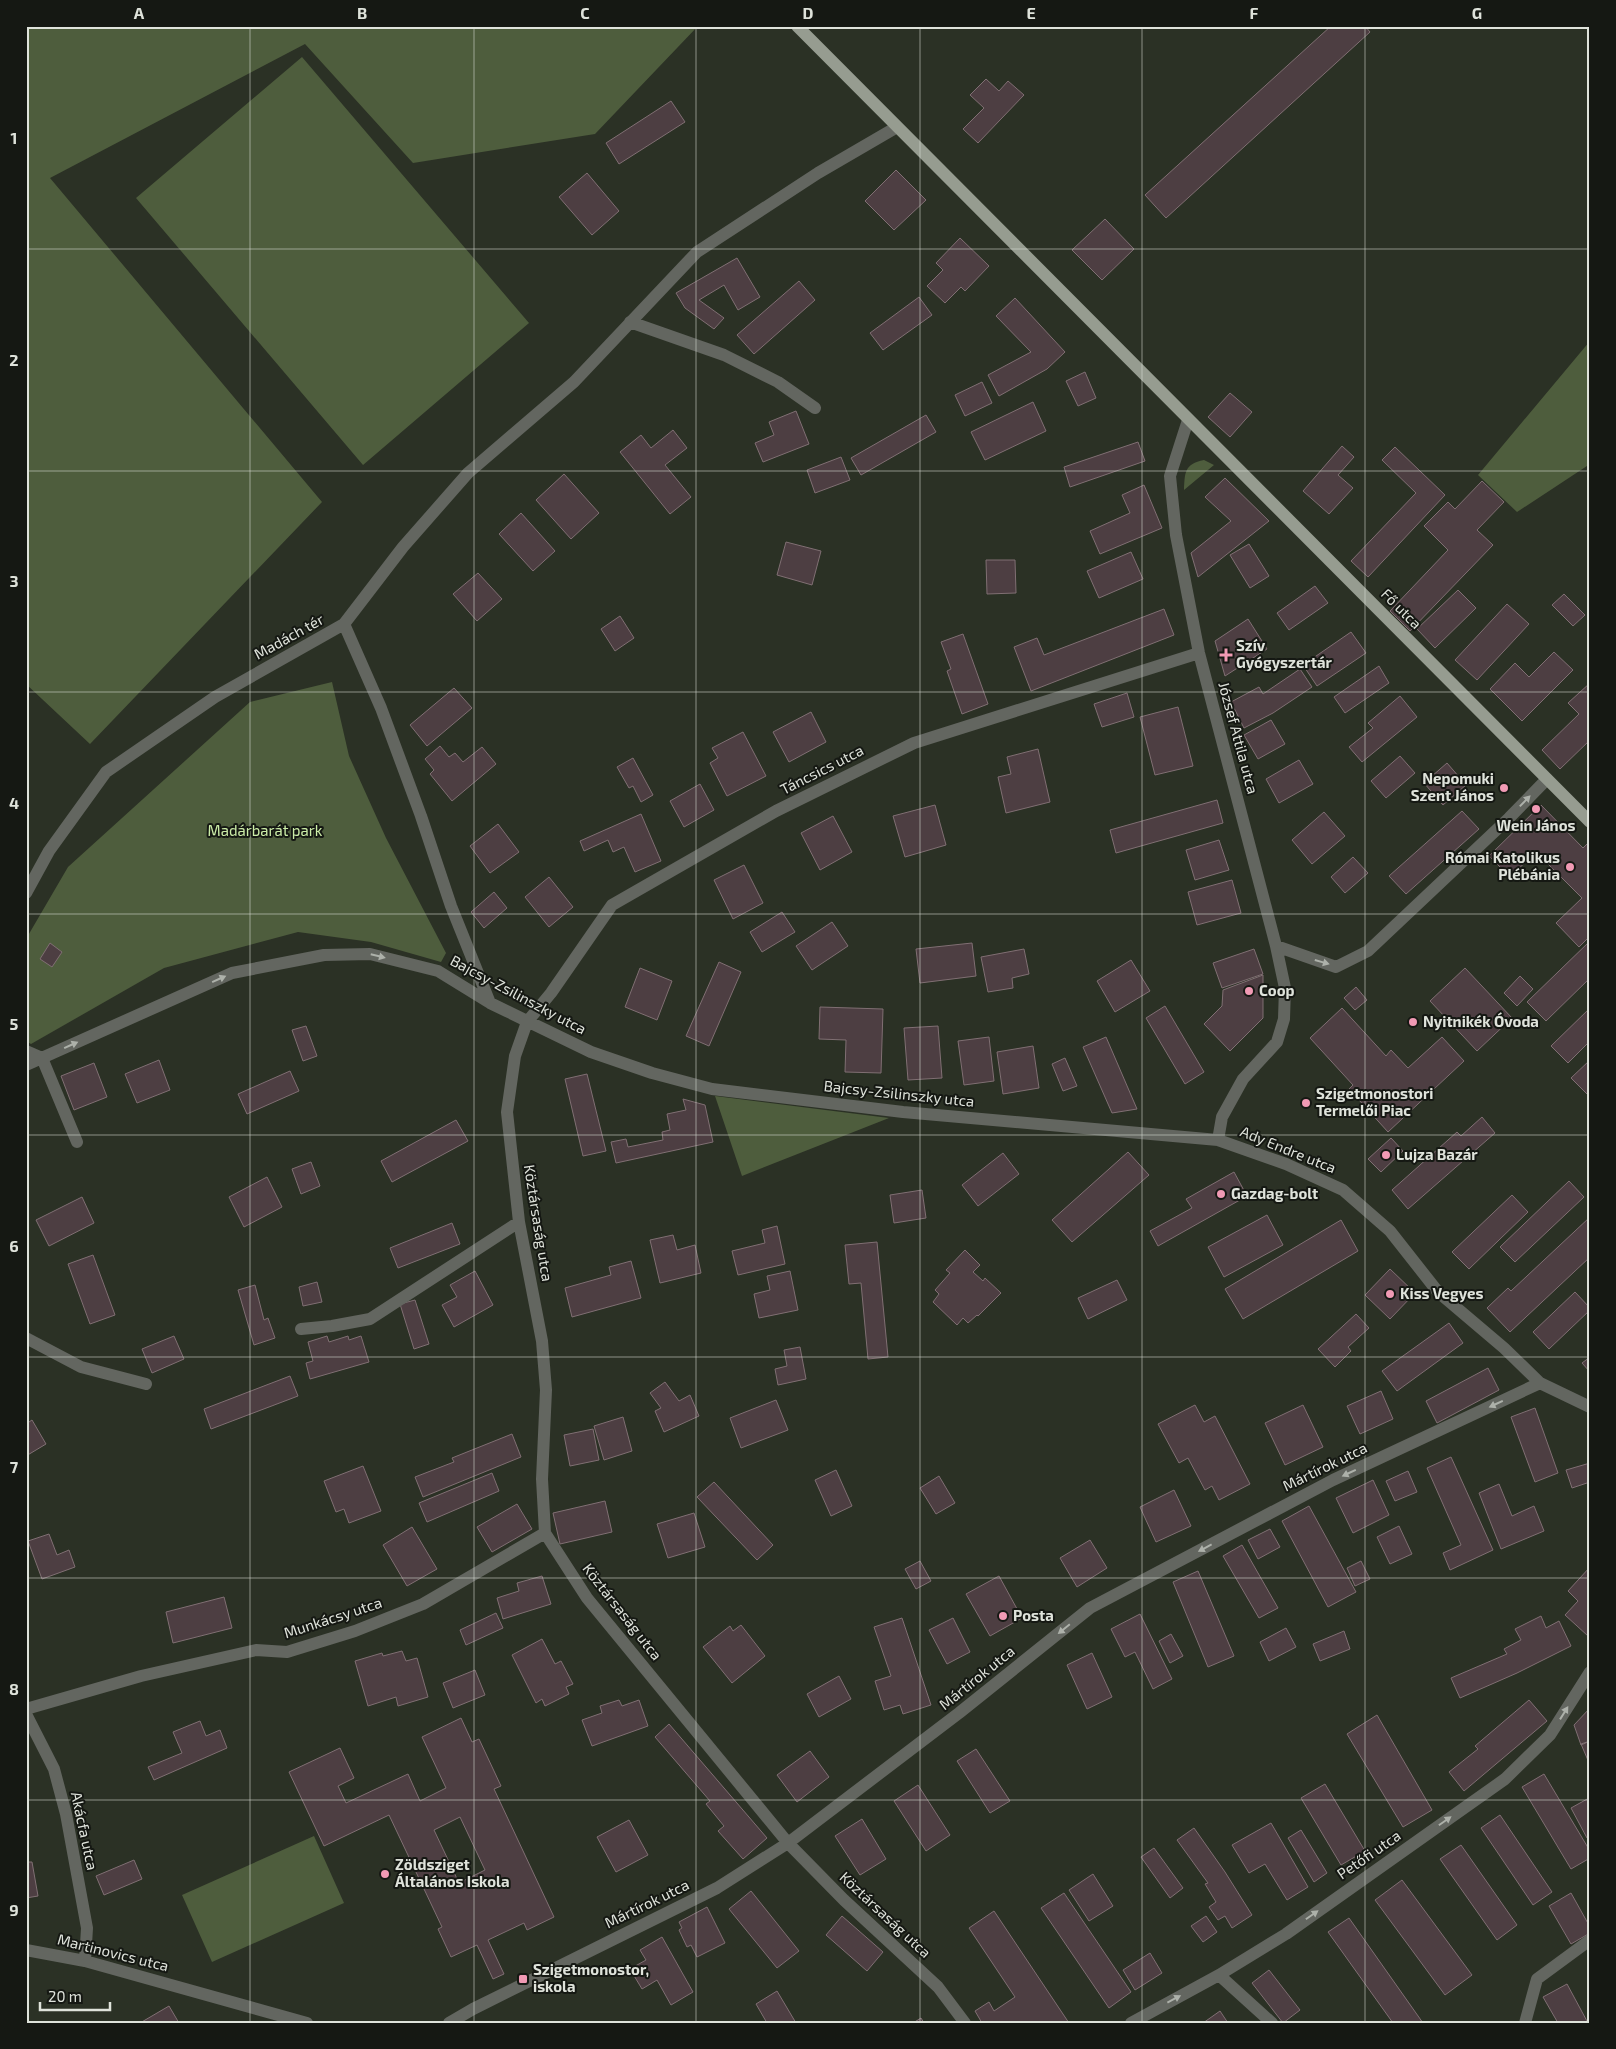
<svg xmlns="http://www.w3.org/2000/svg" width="1616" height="2049" viewBox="0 0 1616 2049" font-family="'Exo 2',sans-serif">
  <rect width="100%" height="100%" fill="#2b3125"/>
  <path fill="#4e5d3d" d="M26,26h672l-103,108 -182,29 -108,-119 -255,134 272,324 -232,242 -64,-60z
    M302,57l227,266 -166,142 -227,-267z
    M1590,341v123l-73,48 -39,-37z
    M1204,460l10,5 -30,25c1,-17 0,-26 20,-30z
    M332,682l17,74 37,82 60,115 -5,9 -70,-20 -73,-10 -134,36 -133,76 -5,-3v-102l42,-72 182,-165z
    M715,1096l174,22 -147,58z
    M314,1836l30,67 -132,59 -30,-67z"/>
  <path fill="#4d3e42" stroke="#806f73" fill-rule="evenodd" d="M1331,26h34l5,6 -204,186 -21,-23z
    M986,79l13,12 9,-10 16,14 -46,48 -15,-14 21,-21 -14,-13z
    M671,101l14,21 -66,42 -13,-21z
    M896,170l30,30 -32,30 -29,-29z
    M587,173l32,38 -27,24 -33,-38z
    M1105,219l29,30 -32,31 -30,-30z
    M960,238l29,28 -24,25 -4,-4 -16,16 -18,-17 16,-16 -7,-7z
    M737,258l23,39 -22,13 -14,-25 -25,15 25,18 -10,11 -29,-21 -9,-15z
    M799,281l16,19 -61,54 -17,-19z
    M919,297l13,18 -49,35 -13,-17z
    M1015,298l50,54 -18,17 -48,27 -11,-21 43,-23 -35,-36z
    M1085,372l11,26 -18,8 -12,-25z
    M982,382l10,21 -27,13 -10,-21z
    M1230,393l22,19 -22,25 -22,-20z
    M1033,402l13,29 -61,29 -14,-28z
    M796,411l13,33 -46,18 -8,-19 19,-8 -5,-13z
    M926,415l10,17 -75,43 -10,-17z
    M673,430l14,18 -22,17 26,32 -21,17 -50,-62 21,-17 10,13z
    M1138,442l7,19 -75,26 -6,-20z
    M1342,446l12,11 -16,18 15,13 -24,26 -26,-23z
    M1395,447l50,48 -77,82 -17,-16 65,-68 -34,-33z
    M841,457l9,23 -35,13 -8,-23z
    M564,474l35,39 -28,26 -35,-39z
    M1225,478l44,43 -71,56 -7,-24 40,-32 -26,-24z
    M1482,481l22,21 -27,28 16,15 -83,86 -20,-20 58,-61 -24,-24 24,-24 7,7z
    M1144,485l18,43 -62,26 -10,-23 40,-18 -8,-18z
    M521,513l34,38 -22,20 -34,-37z
    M786,542l35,9 -9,34 -35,-10z
    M1249,544l20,32 -19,12 -20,-33z
    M1131,552l12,27 -44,19 -12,-27z
    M986,560h29l1,33 -29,1z
    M478,573l24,26 -25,22 -24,-27z
    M1315,586l13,17 -39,27 -12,-17z
    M1458,590l18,18 -41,40 -18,-19z
    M1564,594l21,21 -12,11 -21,-21z
    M1507,604l22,20 -52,56 -22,-20z
    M1164,609l10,26 -143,56 -17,-44 23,-9 7,17z
    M620,616l14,22 -19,13 -14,-22z
    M1248,619l19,30 -42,27 -10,-35z
    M1351,632l15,21 -49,33 -14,-21z
    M963,634l25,70 -26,10 -15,-43 4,-2 -10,-27z
    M1554,652l19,18 -51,51 -32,-32 25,-26 14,14z
    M1379,666l10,17 -44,30 -11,-16z
    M1300,669l12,18 -39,26 -29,15 -13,-26 28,-15 4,7z
    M1590,683v57l-30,29 -18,-19 37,-36 -11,-11z
    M454,688l18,20 -45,38 -17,-21z
    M1127,693l7,24 -32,10 -8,-23z
    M1400,696l17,21 -55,45 -13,-15 24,-19 -5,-5z
    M1178,707l15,59 -38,9 -15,-58z
    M811,712l15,30 -37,20 -16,-30z
    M1271,720l14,24 -27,15 -14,-24z
    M743,732l23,44 -39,20 -17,-33 8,-5 -6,-10z
    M440,746l9,11 6,-4 8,9 19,-15 14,17 -44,37 -22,-27 4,-4 -9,-11z
    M1038,749l12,53 -44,11 -8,-36 13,-3 -4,-17z
    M1400,756l15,17 -29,25 -15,-17z
    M633,758l20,37 -12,7 -8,-16 -4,2 -12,-21z
    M1299,760l14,24 -34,19 -13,-24z
    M1447,763l19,22 -23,20 -19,-22z
    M700,784l14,26 -30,17 -14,-26z
    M1217,800l6,23 -107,30 -6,-23z
    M935,805l11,40 -41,12 -12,-41z
    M1541,805l42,43 7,-7v95l-11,11 -23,-24 26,-25 -46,-46 -26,25 -21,-21z
    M1462,811l17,18 -73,65 -17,-18z
    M1324,812l21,24 -33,28 -20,-24z
    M641,814l20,47 -26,11 -11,-25 -11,5 -5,-12 -24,11 -4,-10z
    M833,816l19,36 -32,18 -19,-37z
    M498,824l21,28 -29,21 -20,-27z
    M1219,840l10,30 -34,10 -9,-30z
    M1353,857l15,16 -23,20 -14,-16z
    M744,865l19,38 -30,16 -19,-39z
    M549,877l24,30 -24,20 -24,-30z
    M1232,880l9,33 -44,12 -9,-33z
    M494,892l13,16 -23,20 -13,-16z
    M782,912l13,20 -33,20 -12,-20z
    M832,922l16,24 -36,24 -16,-24z
    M1590,941v37l-44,43 -19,-19z
    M50,943l12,9 -10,15 -12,-8z
    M972,943l4,33 -56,7 -4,-34z
    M1024,949l5,25 -17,4 1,10 -25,4 -7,-35z
    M1254,949l9,25 -41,14 -9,-25z
    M1131,960l19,31 -35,21 -18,-31z
    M719,962l22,10 -32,74 -23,-10z
    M640,968l32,13 -15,39 -32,-13z
    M1465,968l47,50 -35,33 -47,-50z
    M1263,975v43l-33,33 -26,-27 18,-18 1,-16z
    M1520,976l13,13 -16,17 -13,-13z
    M1356,987l11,13 -12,10 -11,-12z
    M1165,1006l39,66 -19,12 -39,-66z
    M820,1007l63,2 -2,64 -36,-1 1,-32 -27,-1z
    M1342,1008l44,48 5,-6 17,18 34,-31 22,24 -76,71 -39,-43 4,-4 -43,-47z
    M1590,1008v33l-22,22 -17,-17z
    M306,1026l11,30 -14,5 -11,-31z
    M938,1026l4,52 -34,2 -4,-52z
    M989,1037l5,44 -30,4 -6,-44z
    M1106,1037l31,72 -25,4 -29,-66z
    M1033,1046l6,42 -36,6 -6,-42z
    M1065,1058l12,28 -14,5 -11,-27z
    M159,1060l11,30 -33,13 -12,-29z
    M1590,1060v37l-19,-19z
    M94,1063l13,34 -33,13 -13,-34z
    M290,1071l9,20 -52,23 -9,-20z
    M587,1074l19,77 -23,5 -18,-77z
    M683,1099l22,6 8,37 -97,21 -5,-21 15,-3 2,8 35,-7 -1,-8 8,-2 -3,-16 19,-4z
    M1482,1117l13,16 -87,76 -16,-19 65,-58 4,4z
    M456,1120l12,21 -76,41 -11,-21z
    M1391,1138l12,13 -22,21 -13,-13z
    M1128,1152l21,23 -77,67 -20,-22z
    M1003,1153l16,21 -41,32 -16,-21z
    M311,1162l9,24 -19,8 -9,-25z
    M1234,1172l13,24 -89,50 -8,-15 42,-23 -6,-9z
    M267,1177l15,30 -38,20 -15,-30z
    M1569,1181l15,16 -69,65 -15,-15z
    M922,1190l4,28 -32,5 -4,-28z
    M1512,1195l16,17 -59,57 -17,-17z
    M82,1197l12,26 -45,23 -13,-26z
    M1267,1215l16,30 -59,32 -16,-30z
    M1590,1217v40l-80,75 -23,-24 21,-20 3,3z
    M1341,1220l17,31 -115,68 -18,-30z
    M452,1223l8,21 -62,24 -8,-20z
    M777,1226l8,38 -47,11 -6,-24 33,-8 -3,-13z
    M673,1235l4,15 18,-5 6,28 -41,10 -10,-43z
    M877,1242l11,115 -20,2 -7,-76 -12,1 -4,-39z
    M965,1250l15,15 -7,7 10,9 2,-3 16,15 -23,23 -1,-1 -9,8 -5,-5 -6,7 -24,-23 6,-8 -4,-4 15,-17 -4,-3z
    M93,1255l22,60 -25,9 -22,-60z
    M631,1261l10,37 -69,19 -7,-29 46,-13 -2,-8z
    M1390,1269l25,24 -25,26 -25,-24z
    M475,1271l18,34 -39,22 -12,-22 15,-8 -7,-12z
    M790,1271l8,39 -39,8 -5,-24 16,-4 -3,-14z
    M1117,1280l10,20 -39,19 -10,-21z
    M317,1282l5,20 -19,4 -4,-19z
    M255,1285l9,35 4,-2 7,20 -21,7 -16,-55z
    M1575,1292l15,16v2l-41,39 -16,-17z
    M415,1300l14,44 -15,5 -14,-45z
    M1356,1314l13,14 -21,19 3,4 -16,16 -17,-18z
    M1449,1323l14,20 -66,48 -15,-20z
    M174,1336l10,23 -32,14 -10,-24z
    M327,1336l2,6 19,-6 1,4 12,-4 8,26 -59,17 -4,-16 7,-2 -5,-19z
    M800,1347l6,32 -28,6 -3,-16 12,-3 -3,-16z
    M1590,1357v15l-8,-9z
    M1488,1368l11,22 -62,33 -11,-22z
    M290,1376l8,20 -87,33 -7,-20z
    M665,1382l14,19 11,-6 9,21 -35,16 -9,-21 6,-3 -11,-15z
    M1381,1391l12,28 -33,15 -13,-28z
    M776,1400l12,30 -47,18 -11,-30z
    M1195,1405l9,17 11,-6 35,68 -31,16 -7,-14 -7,4 -17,-32 -9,5 -21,-39z
    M1303,1405l20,42 -38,18 -20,-42z
    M1535,1408l23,65 -23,9 -24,-65z
    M623,1417l9,34 -28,9 -10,-34z
    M32,1420l14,24 -20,12v-32z
    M593,1429l6,31 -29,6 -6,-31z
    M512,1434l9,23 -98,40 -8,-20 39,-15 -2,-4z
    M1451,1457l42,93 -43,20 -7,-17 18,-8 -34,-77z
    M1590,1463v19l-18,6 -6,-18z
    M363,1466l18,45 -32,12 -5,-14 -8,3 -12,-31z
    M836,1470l16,36 -21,10 -16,-36z
    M1408,1471l9,21 -22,9 -9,-20z
    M492,1473l7,18 -72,31 -8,-19z
    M939,1476l16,27 -19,11 -16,-26z
    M1373,1480l16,35 -36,18 -17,-35z
    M714,1482l59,63 -16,15 -60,-63z
    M1499,1484l13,32 22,-10 10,25 -43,18 -22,-56z
    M1174,1490l17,36 -35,16 -16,-35z
    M605,1501l7,31 -52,12 -7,-31z
    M517,1504l15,25 -40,23 -15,-25z
    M1309,1506l47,86 -28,15 -46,-86z
    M694,1513l11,34 -37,11 -11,-34z
    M1399,1526l13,28 -22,10 -13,-27z
    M412,1527l25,42 -30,17 -24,-41z
    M1270,1529l10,18 -22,12 -10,-19z
    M49,1534l8,21 12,-5 6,17 -33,12 -14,-38z
    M1090,1540l17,28 -30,19 -17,-29z
    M1242,1545l36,63 -19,10 -36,-62z
    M920,1561l11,20 -15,8 -11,-20z
    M1361,1561l9,18 -15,7 -8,-18z
    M1590,1567v67l-2,2 -23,-21 13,-14 -10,-10z
    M1198,1571l36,85 -26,11 -35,-85z
    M542,1576l9,28 -48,15 -6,-21 22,-7 -2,-8z
    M999,1576l23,42 -32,18 -24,-42z
    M224,1597l8,31 -59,15 -7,-31z
    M496,1613l7,15 -37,17 -6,-15z
    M1140,1614l32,65 -19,10 -18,-37 -10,5 -14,-28z
    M1541,1616l5,12 13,-7 12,25 -54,27 -57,25 -9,-20 56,-24 -3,-5 17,-9 -6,-11z
    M902,1618l29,87 -28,9 -3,-9 -16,5 -9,-29 16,-5 -17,-49z
    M953,1618l17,34 -23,12 -18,-34z
    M741,1625l24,31 -33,27 -29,-36 27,-21 3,5z
    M1286,1628l10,19 -27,14 -9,-19z
    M1344,1631l6,18 -30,12 -7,-17z
    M1171,1634l12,22 -13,7 -11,-22z
    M542,1639l13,25 6,-3 12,23 -7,3 3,7 -24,12 -3,-7 -6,4 -24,-48z
    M402,1651l4,10 11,-3 11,39 -30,9 -2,-9 -28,9 -13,-45 27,-8 1,3z
    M1092,1653l20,44 -25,12 -20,-44z
    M475,1670l10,25 -32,13 -10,-25z
    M839,1676l12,23 -32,18 -12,-23z
    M619,1700l3,6 17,-6 9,26 -56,20 -10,-26 20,-7 -2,-7z
    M1529,1700l18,21 -83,70 -15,-19 29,-23 -3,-3z
    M1590,1708v33l-9,4 -7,-20z
    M1377,1715l55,95 -29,17 -56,-93z
    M461,1718l11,24 7,-3 22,47 -7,3 60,128 -27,13 -3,-7 -36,17 16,34 -11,5 -16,-34 -26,12 -13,-28 4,-2 -53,-112 -65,31 -35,-74 51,-24 14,30 -16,8 8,17 62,-29 12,27 26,-13 -24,-51zM460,1817l25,53 -26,13 -25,-53z
    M200,1721l6,15 14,-6 7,18 -73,32 -6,-13 34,-14 -9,-21z
    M669,1724l98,114 -24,21 -25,-28 6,-5 -18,-22 4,-3 -55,-64z
    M1590,1741v24l-9,-21z
    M976,1749l34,52 -20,12 -33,-52z
    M810,1751l19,26 -32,25 -20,-27z
    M1544,1774l46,77v7l-19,11 -49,-82z
    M1325,1784l40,67 -24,14 -40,-67z
    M918,1785l32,50 -24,16 -32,-50z
    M1589,1798l1,39 -3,1 -16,-30z
    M1500,1815l52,77 -19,13 -52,-77z
    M862,1819l24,40 -26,16 -25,-39z
    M629,1820l19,35 -32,17 -19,-35z
    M1271,1823l37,64 -21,13 -22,-36 -16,9 -17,-28z
    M1194,1828l31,44 27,43 -20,13 -7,-12 -7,4 -9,-13 7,-5 -11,-18 3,-1 -31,-43z
    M1301,1830l26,43 -13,9 -26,-44z
    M1461,1845l56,80 -20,15 -57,-81z
    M1154,1848l29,40 -13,10 -29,-41z
    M134,1860l8,19 -38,16 -8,-19z
    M26,1862h6l6,34 -12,2z
    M1093,1874l20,32 -24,15 -20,-31z
    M1402,1880l70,95 -27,20 -70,-95z
    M751,1891l48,60 -22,17 -48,-59z
    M1064,1893l67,99 -22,16 -68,-100z
    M1571,1893l19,34v6l-19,11 -22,-38z
    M707,1907l18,36 -28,14 -6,-12 -4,2 -8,-17 3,-2 -3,-6z
    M994,1911l75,112h-87l-7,-12 14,-9 5,9 21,-14 -46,-69z
    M842,1916l41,36 -16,19 -41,-36z
    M1206,1916l11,16 -14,10 -12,-16z
    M1349,1918l74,105h-30l-65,-91z
    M662,1937l31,55 -22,13 -14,-25 -15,9 -12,-20 16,-9 -6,-10z
    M1150,1953l12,20 -27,17 -12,-20z
    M1269,1970l31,40 -17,13 -31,-40z
    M1567,1984l21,39h-30l-15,-26z
    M777,1991l19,32h-29l-11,-19z
    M169,2006l10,17h-39z
    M1220,2011l8,12h-25z
    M921,2018l3,5h-11z"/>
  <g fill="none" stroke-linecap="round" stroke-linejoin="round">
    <path stroke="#636660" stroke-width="12" d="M630,322l94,33 54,27 37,26
      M1188,420l-18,56 6,59 23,118 77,293 9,42 -1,31 -7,23 -34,37 -21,38 -4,23
      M344,624l37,84 40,108 30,90 39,97
      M26,893l23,-42 57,-79 109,-75 129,-73 59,-77 65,-74 106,-91 123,-130 121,-79 79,-46
      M1276,946l60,21 32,-16 141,-133 38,-39
      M26,1051l16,7 35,84
      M26,1065l206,-92 92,-18 46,-1 68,17 52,32 101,49 61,21 60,16 191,23 315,28 68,24 57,26 47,41 48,61 66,56 36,35 50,24
      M301,1329l31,-3 38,-7 149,-97
      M26,1338l55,29 65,17
      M26,1709l115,-33 115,-26 31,2 68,-21 68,-27 122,-71
      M26,1714l28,55 12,45 21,114 -2,33
      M26,1950l59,11 222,62
      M1219,1975l53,48
      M449,2023l24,-14 244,-121 71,-45 171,-130 131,-105 243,-128 207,-97
      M965,2023l-27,-36 -94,-87 -56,-57 -201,-245 -42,-65 -3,-54 4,-89 -4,-49 -23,-119 -12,-110 8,-56 12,-34 24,-29 61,-88 164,-94 138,-68 285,-90
      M1131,2023l88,-48 67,-41 219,-155 45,-44 40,-63
      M1525,2023l12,-44 53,-39"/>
    <path stroke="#969c90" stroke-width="12" d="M797,26l793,796"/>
  </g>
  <defs><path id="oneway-solid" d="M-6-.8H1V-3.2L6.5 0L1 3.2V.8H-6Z" transform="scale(1.25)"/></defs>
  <g fill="#adb1aa">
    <use href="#oneway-solid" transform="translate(1525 801) rotate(-46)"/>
    <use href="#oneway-solid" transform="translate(378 956) rotate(14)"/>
    <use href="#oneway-solid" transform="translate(1322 962) rotate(16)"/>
    <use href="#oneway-solid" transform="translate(219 979) rotate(-24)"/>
    <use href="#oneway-solid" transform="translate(71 1045) rotate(-24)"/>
    <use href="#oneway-solid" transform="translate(1496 1404) rotate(155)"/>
    <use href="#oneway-solid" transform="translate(1349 1473) rotate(155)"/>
    <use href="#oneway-solid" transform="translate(1205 1548) rotate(152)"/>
    <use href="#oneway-solid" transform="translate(1064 1629) rotate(141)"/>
    <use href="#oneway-solid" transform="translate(1564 1713) rotate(-58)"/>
    <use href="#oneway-solid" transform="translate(1445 1821) rotate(-35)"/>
    <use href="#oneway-solid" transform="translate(1312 1915) rotate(-35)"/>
    <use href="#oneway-solid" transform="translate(1174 1999) rotate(-28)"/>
  </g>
  <path fill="none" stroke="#dfe3db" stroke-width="1" stroke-opacity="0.55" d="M250,26v1997M474,26v1997M696,26v1997M920,26v1997M1142,26v1997M1365,26v1997M26,249h1564M26,471h1564M26,692h1564M26,914h1564M26,1135h1564M26,1357h1564M26,1578h1564M26,1800h1564"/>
  <g fill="#f19ab4" stroke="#151813" stroke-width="2">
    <path d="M1223.5 647.5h5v5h5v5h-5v5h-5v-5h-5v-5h5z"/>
    <circle cx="1504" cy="788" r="5"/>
    <circle cx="1536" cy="809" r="5"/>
    <circle cx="1570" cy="867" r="5"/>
    <circle cx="1249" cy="991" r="5"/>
    <circle cx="1413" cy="1022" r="5"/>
    <circle cx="1306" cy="1103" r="5"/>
    <circle cx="1386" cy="1155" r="5"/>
    <circle cx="1221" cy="1194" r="5"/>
    <circle cx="1390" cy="1294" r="5"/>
    <circle cx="1003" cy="1616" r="5"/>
    <circle cx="385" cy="1874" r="5"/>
    <rect x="518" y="1974" width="10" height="10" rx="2.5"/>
  </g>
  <g text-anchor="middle" stroke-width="4" stroke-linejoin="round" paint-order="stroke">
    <g font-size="15" fill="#dfe3db" stroke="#151813">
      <text transform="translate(1401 609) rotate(45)" y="5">Fő utca</text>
      <text transform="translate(289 637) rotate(-29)" y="5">Madách tér</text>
      <text transform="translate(1238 738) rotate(75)" y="5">József Attila utca</text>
      <text transform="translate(822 770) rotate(-27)" y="5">Táncsics utca</text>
      <text transform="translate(518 995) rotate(28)" y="5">Bajcsy-Zsilinszky utca</text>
      <text transform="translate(899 1094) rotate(6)" y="5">Bajcsy-Zsilinszky utca</text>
      <text transform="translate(1288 1150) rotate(22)" y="5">Ady Endre utca</text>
      <text transform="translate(538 1223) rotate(81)" y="5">Köztársaság utca</text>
      <text transform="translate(1325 1467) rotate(-26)" y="5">Mártírok utca</text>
      <text transform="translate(622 1612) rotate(52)" y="5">Köztársaság utca</text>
      <text transform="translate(333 1618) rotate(-18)" y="5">Munkácsy utca</text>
      <text transform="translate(977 1678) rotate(-39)" y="5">Mártírok utca</text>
      <text transform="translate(84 1831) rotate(78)" y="5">Akácfa utca</text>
      <text transform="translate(1369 1855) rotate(-35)" y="5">Petőfi utca</text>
      <text transform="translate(647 1904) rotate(-26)" y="5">Mártírok utca</text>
      <text transform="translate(885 1915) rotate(43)" y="5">Köztársaság utca</text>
      <text transform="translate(113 1953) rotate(14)" y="5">Martinovics utca</text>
    </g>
    <g font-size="15" font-weight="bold" fill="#dfe3db" stroke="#151813" text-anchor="start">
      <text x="1236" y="651">Szív<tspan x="1236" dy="17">Gyógyszertár</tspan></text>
      <text x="1494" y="784" text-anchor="end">Nepomuki<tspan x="1494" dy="17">Szent János</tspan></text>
      <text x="1536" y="831" text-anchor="middle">Wein János</text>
      <text x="1560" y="863" text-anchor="end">Római Katolikus<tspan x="1560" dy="17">Plébánia</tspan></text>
      <text x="1259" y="996">Coop</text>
      <text x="1423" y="1027">Nyitnikék Óvoda</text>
      <text x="1316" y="1099">Szigetmonostori<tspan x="1316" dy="17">Termelői Piac</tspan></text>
      <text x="1396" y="1160">Lujza Bazár</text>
      <text x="1231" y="1199">Gazdag-bolt</text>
      <text x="1400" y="1299">Kiss Vegyes</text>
      <text x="1013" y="1621">Posta</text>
      <text x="395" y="1870">Zöldsziget<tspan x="395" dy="17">Általános Iskola</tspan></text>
      <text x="533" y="1975">Szigetmonostor,<tspan x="533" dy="17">iskola</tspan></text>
    </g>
    <g font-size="15" fill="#cceda8" stroke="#151813">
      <text x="265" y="836">Madárbarát park</text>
    </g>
  </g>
  <rect width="1616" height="2049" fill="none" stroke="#151813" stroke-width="55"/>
  <path d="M40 2002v8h70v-8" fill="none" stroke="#dfe3db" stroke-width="2.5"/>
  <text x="48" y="2002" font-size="15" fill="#dfe3db" stroke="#151813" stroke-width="4" paint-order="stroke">20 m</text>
  <rect x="28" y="28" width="1560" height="1994" fill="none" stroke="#dfe3db" stroke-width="2"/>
  <g font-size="16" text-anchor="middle" font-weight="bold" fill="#dfe3db">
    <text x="139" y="19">A</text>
    <text x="362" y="19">B</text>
    <text x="585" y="19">C</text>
    <text x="808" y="19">D</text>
    <text x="1031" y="19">E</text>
    <text x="1254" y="19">F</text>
    <text x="1477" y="19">G</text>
    <text x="14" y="144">1</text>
    <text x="14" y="366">2</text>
    <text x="14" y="587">3</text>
    <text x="14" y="809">4</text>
    <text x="14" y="1030">5</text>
    <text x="14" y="1252">6</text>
    <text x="14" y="1473">7</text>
    <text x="14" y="1695">8</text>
    <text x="14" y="1916">9</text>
  </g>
</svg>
